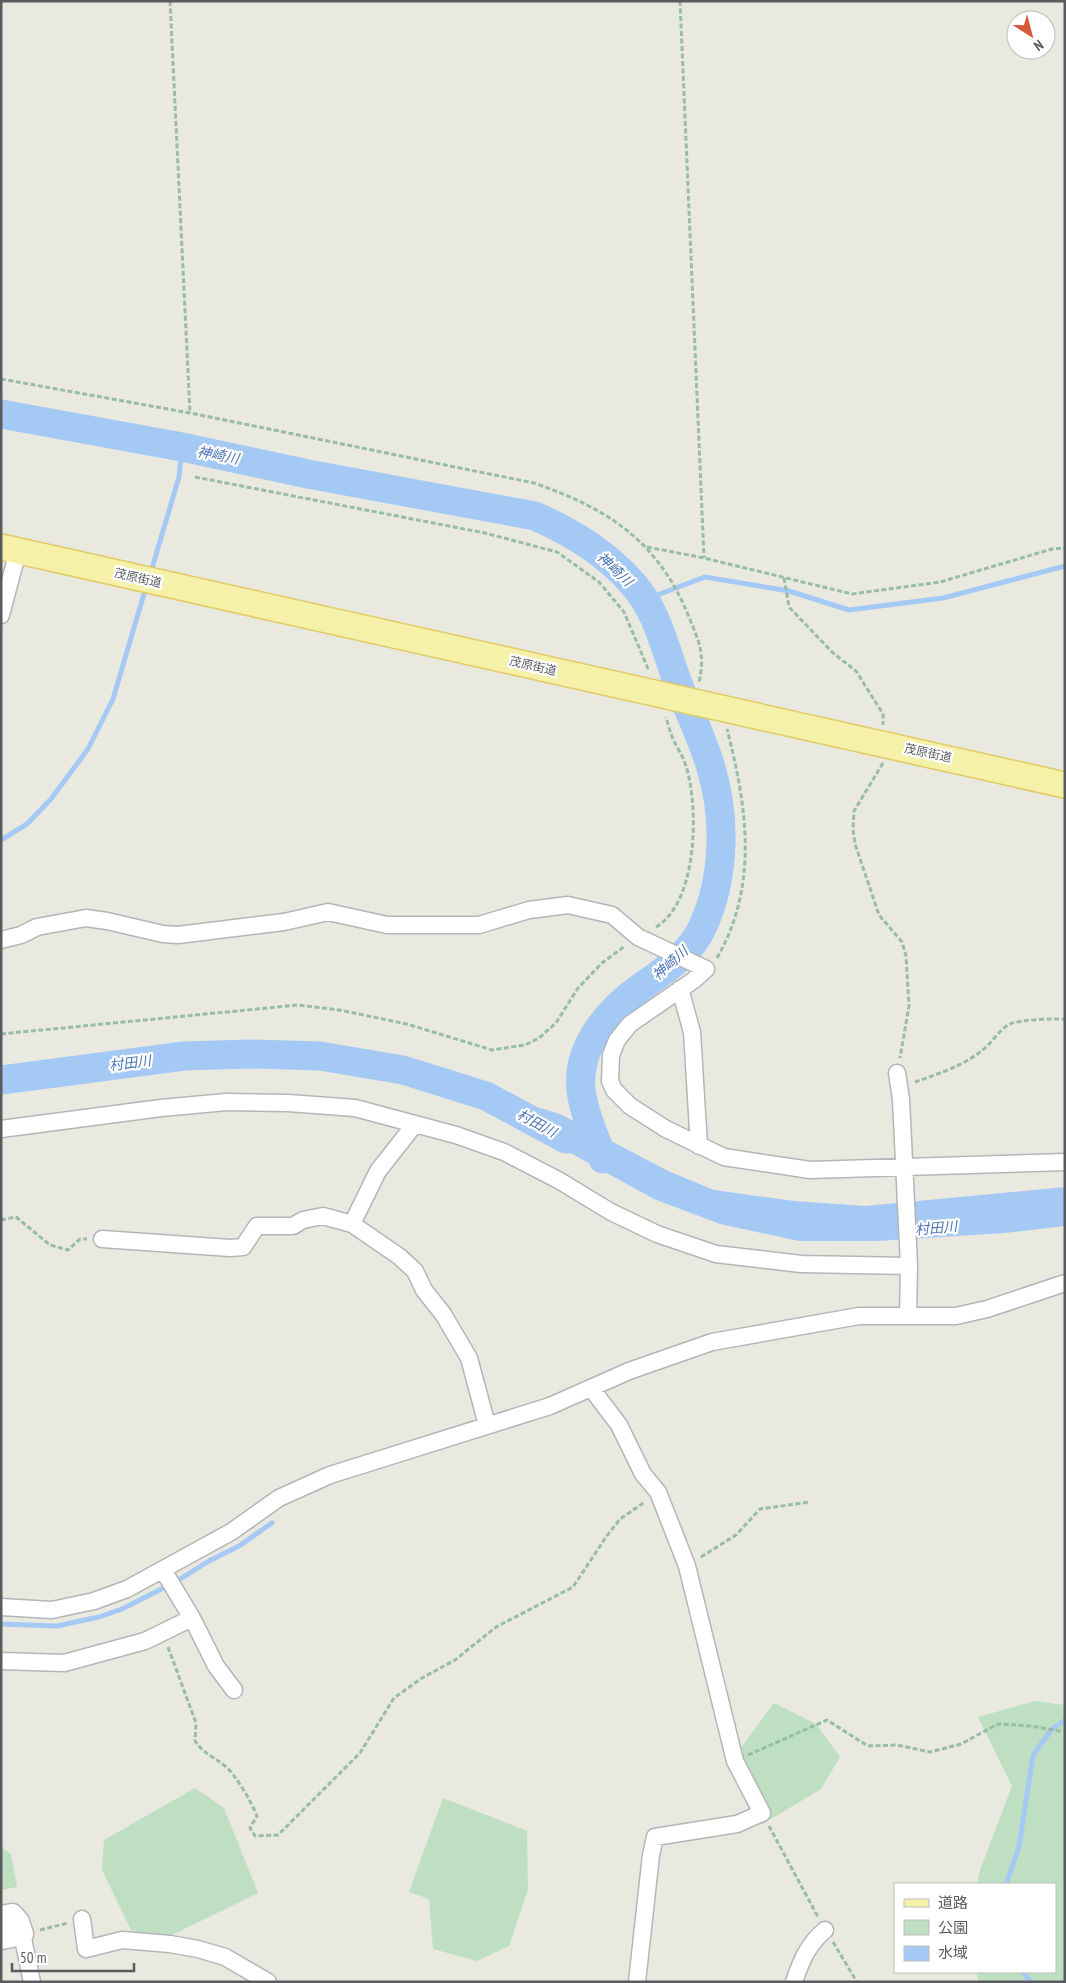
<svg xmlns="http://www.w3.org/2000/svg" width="1066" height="1983" viewBox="0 0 1066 1983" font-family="'PT Sans Narrow','Noto Sans JP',sans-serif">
  <rect width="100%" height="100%" fill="#eae9e0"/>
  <path fill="#bedfc2" d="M1035,1701l30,4v277h-86l-3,-10h79v-88h-78l3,-14 32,-84 -34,-69z
    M774,1703l42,21 24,33 -19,32 -60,36 -30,-64z
    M195,1788l29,20 34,85 -94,46 -33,-9 -29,-60 2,-30z
    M443,1798l84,33 1,59 -19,56 -32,15 -44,-12 -4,-50 -20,-7z
    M1,1847l10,7 6,33 -16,3z"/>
  <path fill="#a5c9f5" d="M541,1108l21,7 106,56 46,19 80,11 71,5 200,-19v39l-60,7 -127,8h-79l-79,-17 -66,-25 -129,-71z"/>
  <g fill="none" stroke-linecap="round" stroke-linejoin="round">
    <path stroke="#a5c9f5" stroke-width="5" d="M150,575l29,-98 3,-30
      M644,600l61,-23 84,14 60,19 94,-12 122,-32
      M1,840l26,-16 24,-25 37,-50 25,-50 33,-112
      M1,1624l56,2 42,-9 23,-8 55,-28 32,-20 30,-15 33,-23
      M1006,1884l13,-37 14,-92 19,-26 13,-9
      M1023,1972l8,10"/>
    <path stroke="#a5c9f5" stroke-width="29" d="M1,414l181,33 126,27 227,42c38,17 71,37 98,68 24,27 31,61 43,94 11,30 26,59 35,90 15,50 14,109 -8,158 -12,27 -36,43 -59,59 -36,25 -71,64 -62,112 4,21 13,41 21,62
      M1,1080l183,-24 66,-2 70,2 83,14 83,26 80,43"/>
    <defs>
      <path id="street" d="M1,615l17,-64
        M1,940l20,-5 16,-8 49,-9 21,3 56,13 15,1 106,-13 44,-10 59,13h92l50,-15 39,-5 44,10 26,22 68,32 -12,11 -64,44 -13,16 -6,15 -1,26 4,9 16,16 36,23 58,28 86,13 255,-8
        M680,989l12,43 7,114
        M897,1073l4,26 8,167 -1,50
        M1,1129l160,-21 65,-6 62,1 67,5 101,27 48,17 56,29 51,31 46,22 59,20 85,10 108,2
        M352,1224l26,-53 37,-47
        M102,1239l128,9 13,-1 14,-21h36l10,-6 20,-4 29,8 48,33 15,14 9,19 19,24 26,44 18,67
        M591,1388l28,37 24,49 15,18 29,74 48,195 27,52 -25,11 -82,13 -4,18 -14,127
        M1,1607l51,3 42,-9 33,-12 104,-57 48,-34 51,-23 220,-69 79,-35 83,-29 147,-26h97l31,-7 78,-26
        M192,1618l24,48 18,24
        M1,1661l63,2 81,-22 47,-23 -29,-48
        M82,1919l4,30 36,-9 48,4 28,5 27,8 43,25
        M22,1934l10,48
        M794,1982c7,-21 14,-38 31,-52"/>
      <path id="secondary" d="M1,1917l11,-2 6,7 4,12 -21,4"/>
      <path id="primary" d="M1,547l1064,238"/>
    </defs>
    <use href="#street" stroke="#b3b5b9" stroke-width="19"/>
    <use href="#secondary" stroke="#b4b6bb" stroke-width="25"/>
    <use href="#primary" stroke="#e1cb62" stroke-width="28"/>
    <path stroke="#97bda6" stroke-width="3" stroke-dasharray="5 2.5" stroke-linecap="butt" d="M170,1l20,412
      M680,1l24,557
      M1,379l189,34 344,70c75,26 124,58 155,134 11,27 16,37 10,66
      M195,477l290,56 72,19 42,30 25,30 25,59
      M647,547l57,11 148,36 88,-12 112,-33 13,-1
      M784,578l5,29 44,46 23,18 27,43v11
      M883,763l-29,48 -1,18 2,15 24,71 23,27 4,14 3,50 -9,52
      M656,927c42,-25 43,-120 30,-161 -3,-10 -9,-18 -13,-27 -3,-7 -5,-15 -7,-22
      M717,958c42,-73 30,-151 10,-229
      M1,1034l297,-29 41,5 68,14 85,26 33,-5 14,-7 17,-15 22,-35 24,-25 23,-17
      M915,1082c23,-8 51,-17 70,-34 8,-7 15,-19 25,-24 12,-5 42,-5 55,-5
      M1,1220l15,-3 34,28 18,5 12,-11h7
      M701,1557l35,-22 24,-26 50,-7
      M168,1647l28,76 -1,18c10,14 18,15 30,25 11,9 27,37 32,50l-7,12 5,8 23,-1 82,-82 34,-55 28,-20 33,-18 41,-33 77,-40 33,-50 14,-18 25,-17
      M748,1755l79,-35 41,26 29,-1 33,7 31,-8 37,-20 33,2 34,6
      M769,1826l49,91
      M40,1930l28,-7
      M833,1942l24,40"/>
    <use href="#street" stroke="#fff" stroke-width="16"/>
    <use href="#secondary" stroke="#fff" stroke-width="22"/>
    <use href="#primary" stroke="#f5f1a9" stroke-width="25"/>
  </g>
  <g text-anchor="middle" stroke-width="4.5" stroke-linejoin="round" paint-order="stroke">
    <g font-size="12" fill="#595b5f" stroke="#fff">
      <text transform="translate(138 578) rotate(13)" y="4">茂原街道</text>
      <text transform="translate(533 666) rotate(13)" y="4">茂原街道</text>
      <text transform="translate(928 753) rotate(12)" y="4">茂原街道</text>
    </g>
    <g font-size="14" font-style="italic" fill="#4c73b4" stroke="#fff">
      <text transform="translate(218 455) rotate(11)" y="5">神崎川</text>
      <text transform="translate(615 569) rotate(43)" y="5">神崎川</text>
      <text transform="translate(670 963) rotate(-42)" y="5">神崎川</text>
      <text transform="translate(130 1063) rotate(-7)" y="5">村田川</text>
      <text transform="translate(537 1123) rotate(28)" y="5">村田川</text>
      <text transform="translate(936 1228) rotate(-5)" y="5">村田川</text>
    </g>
  </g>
  <rect width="1066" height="1983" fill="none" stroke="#595b5f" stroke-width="5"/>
  <rect x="894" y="1883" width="162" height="90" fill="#ffffff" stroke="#bdbdbf"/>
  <rect x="904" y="1899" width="25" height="8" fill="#f5f1a9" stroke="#bdbdbf"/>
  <text x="938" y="1908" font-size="15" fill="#595b5f">道路</text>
  <rect x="904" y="1920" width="25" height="15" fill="#bedfc2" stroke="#bdbdbf"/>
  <text x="938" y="1933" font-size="15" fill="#595b5f">公園</text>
  <rect x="904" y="1946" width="25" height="15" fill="#a5c9f5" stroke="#bdbdbf"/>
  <text x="938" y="1958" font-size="15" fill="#595b5f">水域</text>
  <g transform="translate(1031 35) rotate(144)"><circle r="24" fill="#ffffff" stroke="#bdbdbf"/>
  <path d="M0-4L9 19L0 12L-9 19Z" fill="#d5583b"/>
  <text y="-8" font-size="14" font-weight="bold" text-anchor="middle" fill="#595b5f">N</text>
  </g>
  <path d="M12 1963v8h122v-8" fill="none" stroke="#595b5f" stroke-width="2.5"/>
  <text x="20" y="1963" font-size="15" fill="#595b5f" stroke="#ffffff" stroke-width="4" paint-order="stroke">50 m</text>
</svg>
